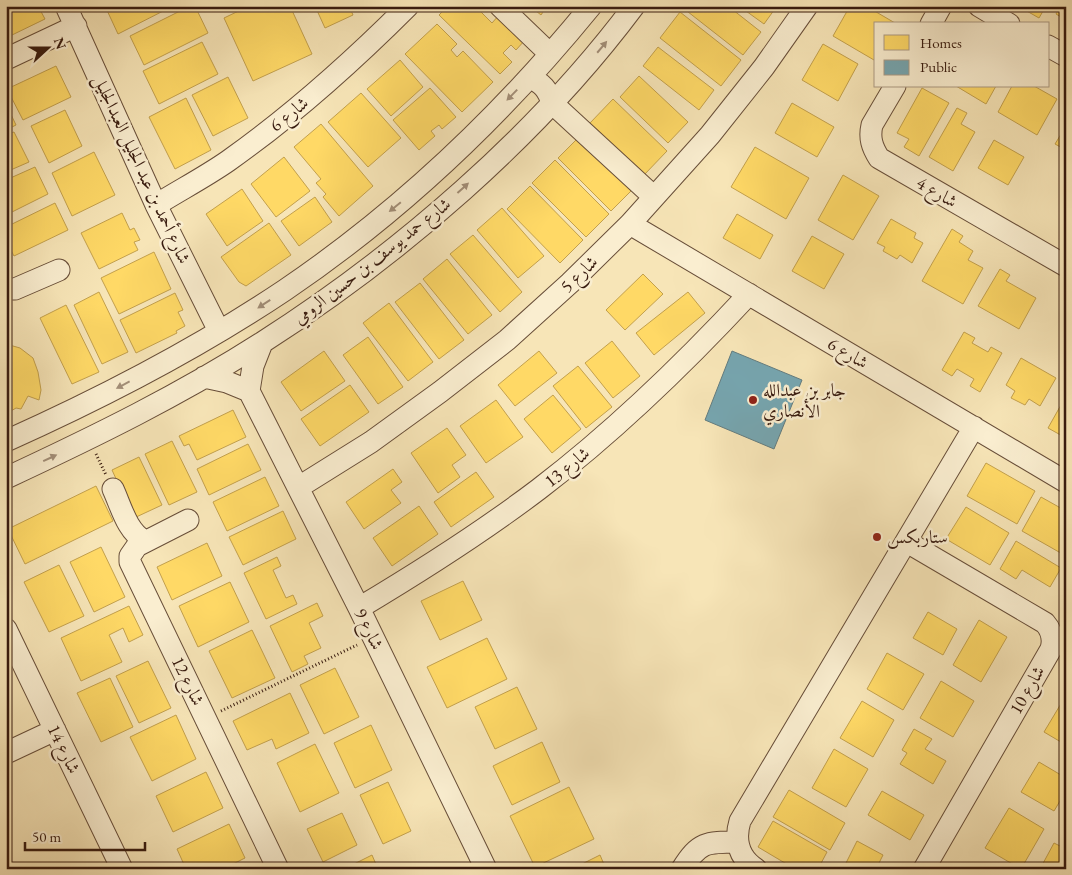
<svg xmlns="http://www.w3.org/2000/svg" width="1072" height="875" viewBox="0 0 1072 875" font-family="'EB Garamond',Amiri,serif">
  <rect width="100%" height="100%" fill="#f7e5b7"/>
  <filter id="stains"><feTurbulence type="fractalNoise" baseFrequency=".004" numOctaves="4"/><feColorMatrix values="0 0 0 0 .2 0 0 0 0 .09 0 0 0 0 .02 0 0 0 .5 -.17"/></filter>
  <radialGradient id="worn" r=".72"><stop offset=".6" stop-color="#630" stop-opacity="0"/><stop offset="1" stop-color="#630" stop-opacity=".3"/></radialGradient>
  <path fill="#ffd966" stroke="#c3a04c" d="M6,6h32l7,13 -33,16 -6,-13z
    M105,6h68l-55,28z
    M190,6h5l13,27 -64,32 -14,-29z
    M249,6h41l22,48 -59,27 -29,-63z
    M315,6h34l4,9 -28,13z
    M448,6h34l-3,4 13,13 7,-8 26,25 -9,10 -5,-5 -8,8 9,9 -12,12 -61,-59z
    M530,6h17l-6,9z
    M684,6h44l33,26 -18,23 -60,-47z
    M739,6h38l-13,18z
    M850,6h16l29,17 -19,1v32l-2,4 -41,-24z
    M1018,6h28l-7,12z
    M1060,6h6v14l-10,-6z
    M680,12l61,48 -20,26 -61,-48z
    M437,24l20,20 -6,6 6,7 6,-6 30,31 -31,30 -57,-58z
    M202,42l16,32 -59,30 -16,-33z
    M823,44l35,20 -20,37 -36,-21z
    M658,47l56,43 -15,20 -56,-44z
    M400,60l23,27 -32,29 -24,-27z
    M56,66l15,31 -48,23 -16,-31z
    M639,76l49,46 -20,21 -48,-46z
    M228,77l20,41 -35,18 -21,-41z
    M956,86h40l-10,18z
    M1012,86h22l23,13 -20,36 -39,-23z
    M430,88l26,29 -14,12 -3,-4 -8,6 4,5 -16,14 -26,-30z
    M922,88l27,15 -30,53 -15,-9 5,-8 -12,-6z
    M361,93l40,45 -33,29 -40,-45z
    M186,98l25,52 -36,19 -26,-52z
    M613,99l54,52 -23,24 -54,-52z
    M792,103l42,24 -17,30 -42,-24z
    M6,104l10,21 -10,5z
    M957,108l10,5 -6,11 14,8 -22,39 -24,-14z
    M65,110l17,36 -33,17 -18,-37z
    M321,124l52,62 -34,30 -16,-19 3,-3 -10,-11 5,-4 -27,-32z
    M1066,126v24l-11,-6z
    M14,132l15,30 -23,10v-37z
    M578,138l53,53 -20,20 -53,-53z
    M994,140l30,17 -16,28 -30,-17z
    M755,147l54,31 -23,41 -55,-32z
    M94,152l21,43 -43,21 -20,-43z
    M284,157l26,34 -34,26 -25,-33z
    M555,160l54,54 -23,23 -54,-54z
    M35,167l13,27 -42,21v-35z
    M843,175l36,21 -26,44 -35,-20z
    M530,186l53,54 -23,23 -53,-54z
    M242,189l21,32 -36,25 -21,-32z
    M315,197l17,25 -33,24 -18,-25z
    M55,203l13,27 -54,26 -8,-15v-14z
    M502,208l42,48 -26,22 -41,-48z
    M122,213l8,17 4,-2 6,12 -6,2 4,8 -39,19 -18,-36z
    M737,214l36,21 -13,24 -37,-21z
    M891,219l25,14 -2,5 9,5 -11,20 -12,-8 -3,4 -14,-8 2,-4 -8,-4z
    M269,223l22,32 -45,31 -7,-4 -18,-25z
    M952,229l11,7 -4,6 14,9 -5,9 15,8 -20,36 -41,-23z
    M473,235l49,57 -22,20 -50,-58z
    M812,236l32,18 -20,35 -32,-18z
    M154,252l17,37 -52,25 -18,-36z
    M447,259l45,56 -24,19 -45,-55z
    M1000,269l10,6 -4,6 30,17 -17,31 -41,-23z
    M643,274l20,20 -38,36 -19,-20z
    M420,283l44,57 -25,19 -44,-57z
    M99,292l29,60 -26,12 -28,-59z
    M688,292l17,21 -51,42 -18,-22z
    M175,293l8,17 -5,2 7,14 -9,5 1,2 -41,20 -16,-33z
    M389,303l44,59 -25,19 -45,-58z
    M66,305l33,67 -27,12 -32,-66z
    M964,332l11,6 -3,5 16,9 3,-5 11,6 -22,39 -10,-6 4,-7 -17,-10 -5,7 -10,-6z
    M368,337l35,50 -25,17 -35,-49z
    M612,341l28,35 -27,22 -28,-35z
    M6,344l14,4 13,10 5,14 3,18 -2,10 -11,-4 -7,13 -5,-1 -10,6z
    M324,351l21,30 -44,30 -20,-29z
    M539,351l18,22 -42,33 -17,-21z
    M1021,358l35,20 -16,28 -11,-7 -4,6 -14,-7 4,-7 -9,-6z
    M578,366l34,41 -26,21 -33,-42z
    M350,385l19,27 -49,34 -19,-27z
    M553,395l28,34 -29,24 -28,-34z
    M1066,396v42l-18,-10z
    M496,400l27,37 -37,26 -26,-37z
    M233,410l13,27 -49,23 -8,-16 -5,2 -5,-10z
    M447,428l19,27 -14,10 8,12 -22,16 -27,-40z
    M172,441l25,51 -28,13 -24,-51z
    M248,444l13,26 -52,25 -12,-26z
    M139,457l23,48 -28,13 -22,-48z
    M986,463l49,28 -18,33 -50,-28z
    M393,469l9,13 -11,8 10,13 -37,26 -18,-27z
    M476,472l18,25 -43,30 -17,-25z
    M265,477l14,29 -52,25 -14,-29z
    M96,486l17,35 -88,43 -17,-35z
    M1041,497l25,14v45l-44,-25z
    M419,506l19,28 -46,32 -19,-28z
    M966,507l43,26 -19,32 -44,-26z
    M283,511l13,28 -53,26 -14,-28z
    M1016,541l45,27 -11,19 -28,-17 -6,9 -16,-10z
    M207,543l15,33 -50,24 -15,-33z
    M101,547l24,50 -31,15 -24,-50z
    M277,557l4,9 -8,4 13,28 7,-3 4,9 -31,15 -22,-46z
    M59,565l25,51 -35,16 -25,-50z
    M463,581l19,39 -42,20 -19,-39z
    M230,582l19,40 -51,25 -19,-41z
    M317,603l6,13 -14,7 12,25 -17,8 4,8 -16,8 -22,-46z
    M129,606l14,29 -14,7 -6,-14 -14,7 13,27 -41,19 -20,-43z
    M928,612l29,17 -14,26 -30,-17z
    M979,620l28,17 -26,45 -28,-17z
    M252,630l23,48 -43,20 -23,-47z
    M487,638l20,41 -60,29 -20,-41z
    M887,653l37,21 -21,36 -36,-21z
    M148,661l23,47 -32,15 -23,-47z
    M335,668l24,49 -35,17 -24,-49z
    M110,678l23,49 -32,15 -24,-49z
    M941,681l33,20 -21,36 -33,-19z
    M517,687l20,42 -42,20 -20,-42z
    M290,693l19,40 -33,16 -4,-10 -25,11 -14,-29z
    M1065,697l1,1v47l-22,-13z
    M862,701l32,19 -21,37 -33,-19z
    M176,715l20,44 -44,22 -22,-44z
    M371,725l21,45 -37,18 -21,-45z
    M914,729l18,10 -7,10 21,12 -13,23 -33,-20 7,-11 -5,-3z
    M542,742l18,40 -48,23 -19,-39z
    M315,744l24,49 -39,19 -23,-49z
    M834,749l34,20 -22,38 -34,-19z
    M1039,762l27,16v13l-12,20 -33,-19z
    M206,772l17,36 -50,24 -17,-36z
    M388,782l23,49 -28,13 -23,-49z
    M569,787l25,52 -59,28 -25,-51z
    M789,790l56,33 -15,27 -57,-33z
    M882,791l42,24 -14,25 -42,-25z
    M1009,808l35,21 -23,40 -36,-21z
    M342,813l15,32 -34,17 -16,-33z
    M773,821l54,31 -9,17h-23l-37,-22z
    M229,824l16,34 -22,11h-37l-9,-20z
    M857,841l26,14 -7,14h-33z
    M1054,843l12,6v20h-26z
    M372,855l6,14h-34z
    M600,855l6,14h-34z"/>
  <path fill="#76a5af" stroke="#637c7f" d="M732,351l70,29 -28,69 -69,-29z"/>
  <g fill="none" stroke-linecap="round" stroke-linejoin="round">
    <defs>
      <path id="minor" d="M66,6l90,199 63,126
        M500,6l50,48
        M979,6l30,18
        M931,24l10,-18
        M1048,46l18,10
        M6,59l70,-33
        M529,78c13,4 19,12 23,25l102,94
        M895,86l-23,39c-3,13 0,22 7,33l187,108
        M156,205c24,-15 49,-28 72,-44 65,-46 124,-99 180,-155
        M630,224l436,258
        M6,289h9l44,-19
        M204,377l23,5 22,9
        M249,391l110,217 127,261
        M249,391l4,-25 9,-23
        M6,441c96,-43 191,-92 279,-151 115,-78 218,-176 306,-284
        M6,478c88,-41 176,-84 257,-136 136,-87 274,-206 371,-336
        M299,487l72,-45 69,-50 67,-52 63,-57 60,-59 80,-89 54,-68 43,-61
        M113,489c8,17 14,43 32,52
        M188,520l-51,26 -7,10v6l148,307
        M907,542l138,81c7,8 9,16 6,26l-127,220
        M359,608c62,-37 122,-75 180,-119 76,-58 145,-125 210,-195
        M6,629l116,240
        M6,753l49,-23
        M682,869c17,-27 24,-27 55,-27
        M756,869c-17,-11 -22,-28 -16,-48l234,-394"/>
    </defs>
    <use href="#minor" stroke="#684e39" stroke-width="23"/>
    <path stroke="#381b0f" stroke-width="3" stroke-dasharray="1 2.5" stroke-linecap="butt" d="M96,454l10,21
      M221,711l136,-66"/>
    <use href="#minor" stroke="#faeed0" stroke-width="21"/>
  </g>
  <defs><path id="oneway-solid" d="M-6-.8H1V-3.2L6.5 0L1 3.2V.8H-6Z" transform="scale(1.25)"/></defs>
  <g fill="#a38f79">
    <use href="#oneway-solid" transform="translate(602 47) rotate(-50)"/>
    <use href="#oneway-solid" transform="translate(512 95) rotate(134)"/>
    <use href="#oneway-solid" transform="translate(463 188) rotate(-42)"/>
    <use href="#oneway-solid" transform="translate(395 207) rotate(141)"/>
    <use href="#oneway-solid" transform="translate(264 304) rotate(147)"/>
    <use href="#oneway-solid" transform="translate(123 385) rotate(152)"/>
    <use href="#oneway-solid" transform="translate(50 458) rotate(-25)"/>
  </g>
  <g fill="#8f2418" stroke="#faeed0" stroke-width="2">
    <circle cx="753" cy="400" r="5"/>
    <circle cx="877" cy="537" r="5"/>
  </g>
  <g text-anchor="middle" stroke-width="5" stroke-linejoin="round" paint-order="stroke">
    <g font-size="18" fill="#381b0f" stroke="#faeed0">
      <text transform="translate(289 114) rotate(-39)" y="6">شارع 6</text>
      <text transform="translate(142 169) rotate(65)" y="6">شارع أحمد بن عبد الجليل العبدالجليل</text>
      <text transform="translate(937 192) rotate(30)" y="6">شارع 4</text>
      <text transform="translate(372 261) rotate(-38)" y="6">شارع حمد يوسف بن حسين الرومي</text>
      <text transform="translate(579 274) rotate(-44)" y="6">شارع 5</text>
      <text transform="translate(848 353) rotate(31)" y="6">شارع 6</text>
      <text transform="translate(567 467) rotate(-39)" y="6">شارع 13</text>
      <text transform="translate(369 629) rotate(64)" y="6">شارع 9</text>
      <text transform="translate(188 681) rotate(64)" y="6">شارع 12</text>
      <text transform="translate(1027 690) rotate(-60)" y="6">شارع 10</text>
      <text transform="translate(64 749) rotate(64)" y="6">شارع 14</text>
    </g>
    <g font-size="18" fill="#381b0f" stroke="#faeed0" text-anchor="start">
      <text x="763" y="396">جابر بن عبدالله<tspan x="763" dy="21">الأنصاري</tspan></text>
      <text x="887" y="543">ستاربكس</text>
    </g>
  </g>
  <rect width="1072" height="875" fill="none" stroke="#f7e5b7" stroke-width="25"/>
  <rect x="8" y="8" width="1057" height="860" fill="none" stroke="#381b0f" stroke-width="2.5"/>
  <rect x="12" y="12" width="1047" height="850" fill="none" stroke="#381b0f"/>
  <rect x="874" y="22" width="175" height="65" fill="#faeed0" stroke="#ac9a83"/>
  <rect x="884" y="35" width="25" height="15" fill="#ffd966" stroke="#ac9a83"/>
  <text x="920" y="48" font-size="15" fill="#381b0f">Homes</text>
  <rect x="884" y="60" width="25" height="15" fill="#76a5af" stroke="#ac9a83"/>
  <text x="920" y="72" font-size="15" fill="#381b0f">Public</text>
  <g transform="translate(48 48) rotate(69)" stroke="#faeed0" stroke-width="4" paint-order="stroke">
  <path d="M0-4L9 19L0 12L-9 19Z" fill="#381b0f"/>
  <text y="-8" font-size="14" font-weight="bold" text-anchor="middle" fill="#381b0f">N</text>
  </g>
  <path d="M25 842v8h120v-8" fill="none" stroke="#381b0f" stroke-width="2.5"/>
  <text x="32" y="842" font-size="15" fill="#381b0f" stroke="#faeed0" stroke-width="4" paint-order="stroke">50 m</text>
  <rect width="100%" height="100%" filter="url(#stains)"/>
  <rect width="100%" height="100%" fill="url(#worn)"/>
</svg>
